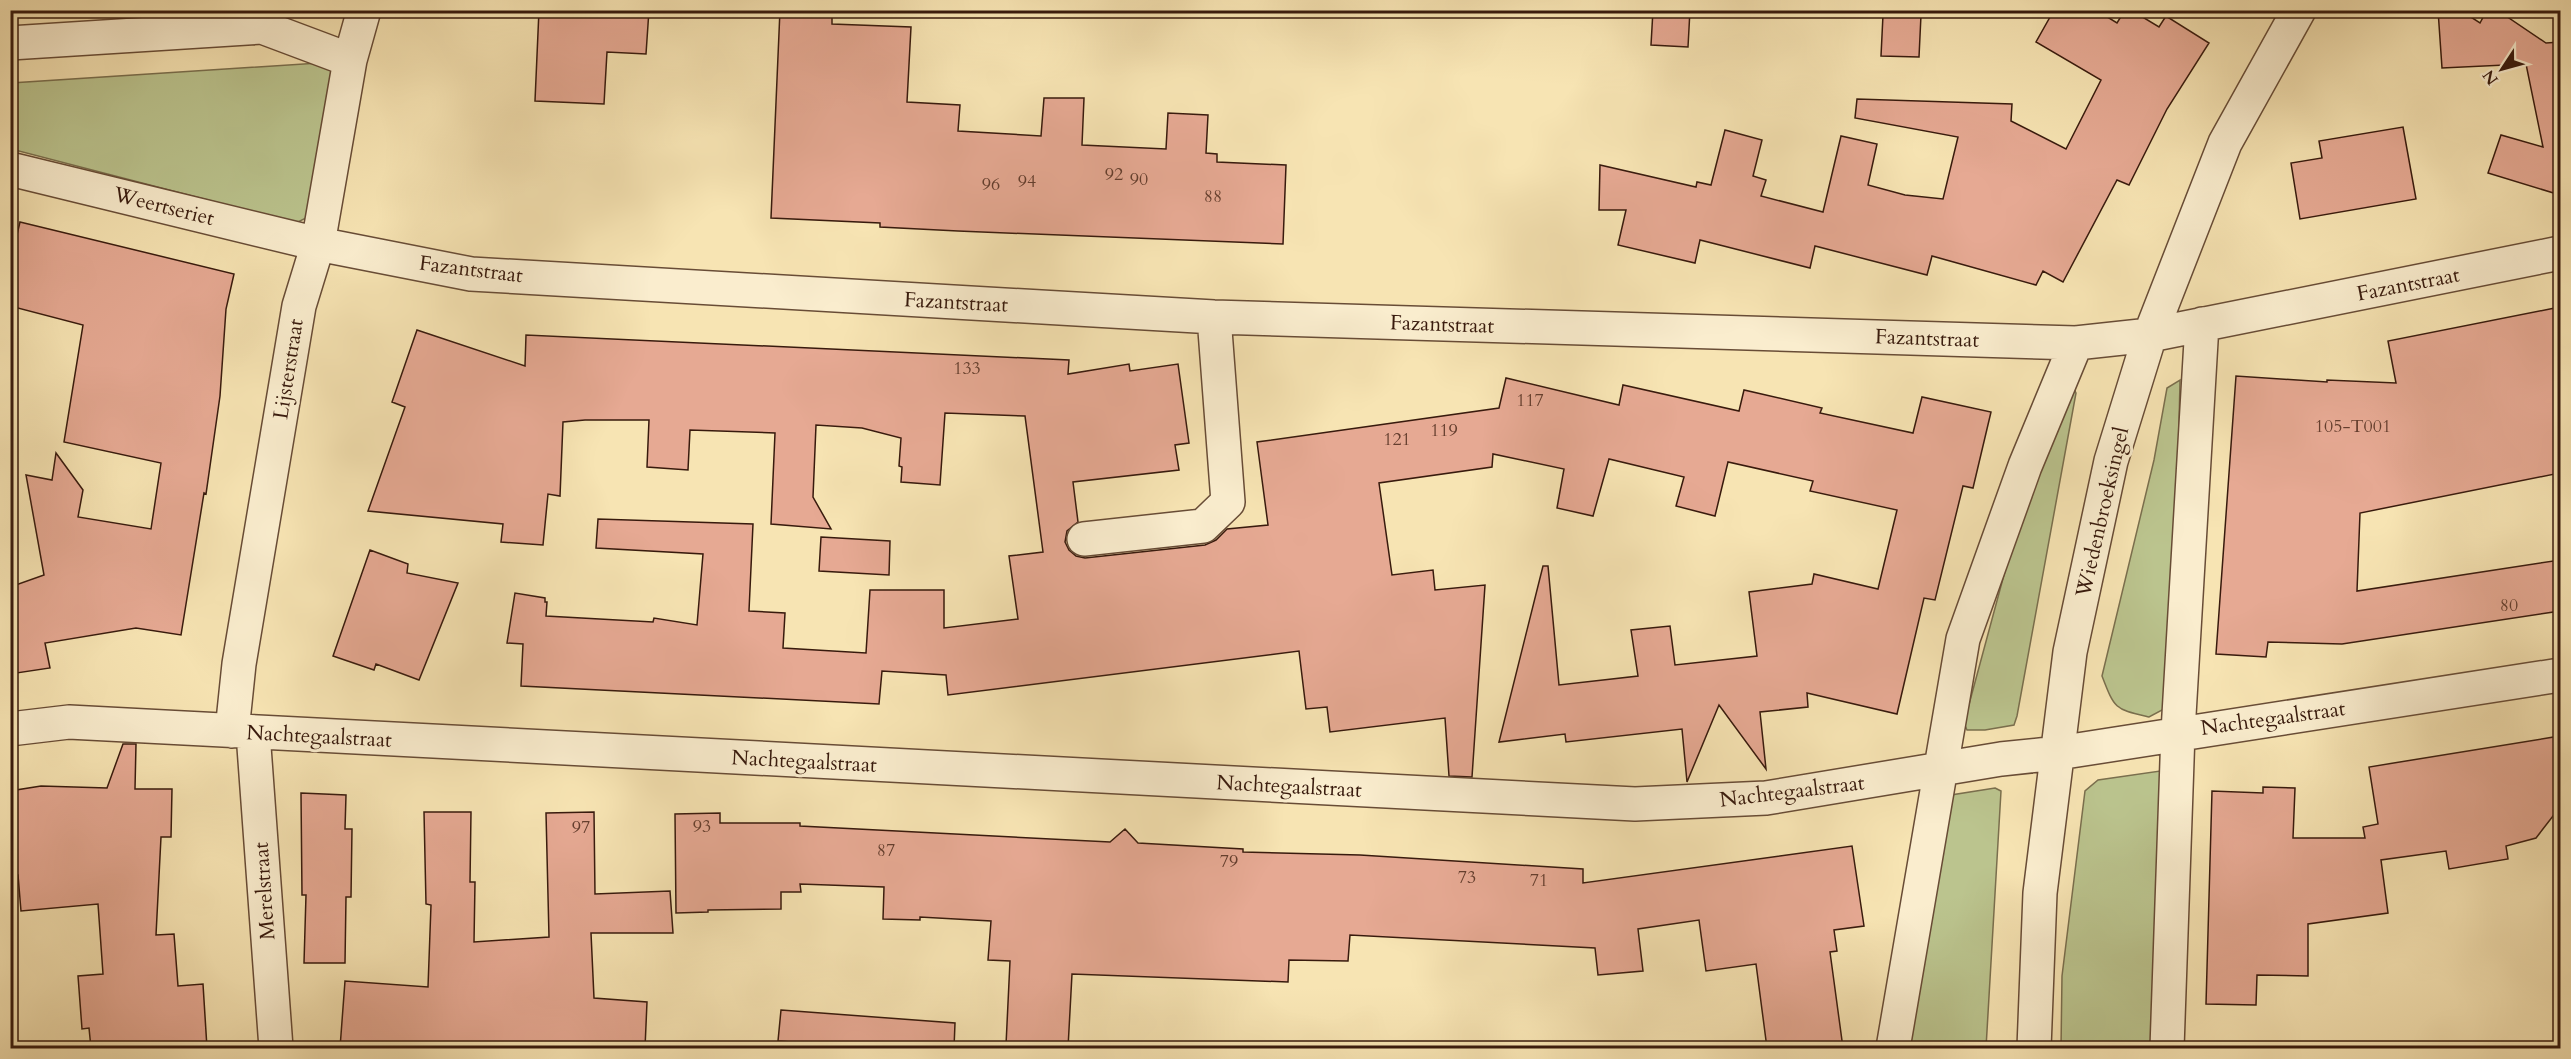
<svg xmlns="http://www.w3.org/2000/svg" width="2571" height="1059" viewBox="0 0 2571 1059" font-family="Cardo,serif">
  <rect width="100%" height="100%" fill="#f7e4b3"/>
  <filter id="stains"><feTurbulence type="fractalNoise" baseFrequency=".00333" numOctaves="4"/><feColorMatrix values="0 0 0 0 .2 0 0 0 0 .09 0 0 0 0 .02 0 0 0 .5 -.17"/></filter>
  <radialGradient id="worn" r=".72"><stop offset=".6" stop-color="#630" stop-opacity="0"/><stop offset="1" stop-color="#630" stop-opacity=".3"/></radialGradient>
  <path fill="#bbc48e" stroke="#7a6f4e" stroke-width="1.5" d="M334,62l3,26 -31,130 -10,5 -285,-74v-66z
    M2070,379l6,14 -59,323 -3,9 -29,5h-18l-3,-7 68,-252z
    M2180,380l-7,317 -7,11 -17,9c-34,-8 -34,-7 -47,-41l52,-216 13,-72z
    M2167,770l-8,278h-98l1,-72 23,-185 13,-11z
    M1995,788l6,3 -15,257h-88l53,-253z"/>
  <path fill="#e6a993" stroke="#381a0d" stroke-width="1.5" d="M539,10h110l-3,44 -39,-2 -3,52 -69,-3z
    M780,10h52v14l79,3 -4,75 53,3 -2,26 83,5 3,-38h40l-2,47 84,4 2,-36 40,2 -2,38 11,1v8l69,3 -3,79 -325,-13 -78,-4v-4l-109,-5z
    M1653,10h37l-2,37 -37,-2z
    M2054,10h42l21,13 8,-13h6l28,17 7,-11 43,27 -42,66 -38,76 -12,-5 -54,102 -20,-11 -7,14 -104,-29 -5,19 -112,-29 -5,22 -110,-28 -5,23 -77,-18 8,-35h-27l1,-45 96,22 1,-5 14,3 14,-55 37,10 -9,36 13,4 -5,16 62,16 18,-76 36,8 -9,41 37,10 38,4 15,-62 -103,-19 2,-19 155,5 -1,17 55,28 35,-69 -65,-38z
    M2438,10h22l20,13 7,-13h10l49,33 14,-1v153l-72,-22 13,-38 42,12 -17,-83 -84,4z
    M1883,15h38l-2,42 -38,-1z
    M2403,127l13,72 -116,20 -9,-56 31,-5 -3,-17z
    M20,222l214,52 -8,35 -6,87 -14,98 -2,-1 -23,142 -45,-7 -91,15 5,25 -40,6v-87l34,-12 -18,-100 26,5 4,-27 27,37 -5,27 73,12 10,-66 -97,-21 19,-117 -73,-19v-42z
    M2560,307v166l-200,40 -3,78 203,-31v51l-218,33 -74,-2 -2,15 -50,-3 20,-278 91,6v-2l69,3 -8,-42z
    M417,330l108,36 1,-31 543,25 -1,14 61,-10 1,7 48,-7 11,79 -14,2 4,25 -106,12 5,40 -11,9 -2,11 4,8 7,6 9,2 120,-13 11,-5 11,-11 41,-4 -11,-83 242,-34 7,-30 113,27 4,-20 116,26 5,-21 78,18 -2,5 93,20 9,-36 69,15 -18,76 -10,-2 -28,114 -11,-2 -27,116 -90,-21 1,14 -48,5 6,57 -47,-64 -32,77 -5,-53 -116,13 -1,-8 -66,8 44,-176h5l11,119 79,-9 -7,-46 39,-4 5,39 82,-9 -8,-64 63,-8 2,-10 64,15 19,-79 -87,-19 3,-10 -85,-19 -13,54 -39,-10 8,-29 -75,-18 -16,57 -36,-8 7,-39 -71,-15 -1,13 -113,16 13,92 41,-5 2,20 50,-5 -13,192 -23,-1 -4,-58 -115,14 -3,-25 -21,2 -7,-58 -351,44 -2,-20 -64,-4 -3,33 -358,-18 2,-42 -16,-1 8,-50 30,5v4h2l-1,14 107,6 1,-4 43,7 6,-71 -107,-6 2,-29 155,5 -4,87 36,2 -2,35 83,5 4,-63h74v38l74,-9 -9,-63 34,-4 -18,-136 -80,-3 -5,72 -39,-3 1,-15 -3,-1 2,-28 -39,-10 -46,-3 -3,72 18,32 -60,-5 4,-91 -85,-3 -2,40 -41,-3 2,-47h-64l-22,2 -3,74 -12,-2 -5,51 -42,-3 2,-18 -135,-13 37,-104 -13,-5z
    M821,537l69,4 -1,34 -70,-4z
    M370,550l38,14 -1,9 51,10 -39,97 -43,-16 -2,6 -41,-14z
    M2560,736v71l-24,31 -30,8 2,13 -59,10 -3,-18 -65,9 7,53 -80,11v52l-51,-1 -1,30 -50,-1 6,-213 51,2v-6l32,1 -2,50h72l-2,-11 15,-3 -9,-57z
    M123,744h13l-1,45h37l-1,48h-10l-5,98 18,-1 4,52 25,-2 4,64h-116l-2,-20 -7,1 -4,-53 25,-2 -5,-70 -77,7 -3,-36 -8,1v-85l31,-5 66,2z
    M301,793l45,2 -1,34h7l-1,68h-5l-1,66h-41l2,-68h-4z
    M424,812h47l-1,70h5l-1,60 75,-5 -3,-124 48,-1 1,82 75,-3 3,42h-82l3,65 53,4 -2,46h-305l5,-67 83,6 3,-82 -5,-1z
    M720,813v10h80v3l310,16 15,-13 13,14 105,6v3l117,3 223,14v14l269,-37 12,80 -30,4 3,21 -7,1 13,96h-76l-11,-84 -50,7 -7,-51 -61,9 5,42 -45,4 -3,-27 -245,-13 -2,26 -59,-1 -1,22 -216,-8 -4,74 -62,-3 4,-84 -22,-1 3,-39 -71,-4v3l-37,-1 1,-32 -84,-3 1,8h-20v17l-73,1v2l-32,1 -1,-99z
    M781,1010l174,13 -1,25h-79l-97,-7z"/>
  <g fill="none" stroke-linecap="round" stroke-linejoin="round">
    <defs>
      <path id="minor" d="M10,43l252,-16 88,33
        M10,169l308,75 153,30 743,43 862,26 74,-8 410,-82
        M1084,539l119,-13 25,-24 -14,-185
        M10,729l59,-7 1566,82 131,-6 235,-39 57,-6 502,-78
        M232,731l7,-67 60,-358 19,-62 32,-184 14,-50
        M253,733l23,315
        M1893,1048l70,-409 62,-173 51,-123
        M2034,1048l6,-155 30,-241 41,-191 39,-126 75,-192 74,-133
        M2167,1048l11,-316 24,-408"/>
    </defs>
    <use href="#minor" stroke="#684c36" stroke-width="36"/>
    <use href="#minor" stroke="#faedce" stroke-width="33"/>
  </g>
  <g text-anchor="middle" stroke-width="6" stroke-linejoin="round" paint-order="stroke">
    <g font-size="18" fill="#643e2e">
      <text x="1114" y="180">92</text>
      <text x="1139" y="185">90</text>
      <text x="1027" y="187">94</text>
      <text x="991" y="190">96</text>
      <text x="1213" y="202">88</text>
      <text x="967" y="374">133</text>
      <text x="1530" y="406">117</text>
      <text x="2353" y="432">105-T001</text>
      <text x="1444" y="436">119</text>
      <text x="1397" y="445">121</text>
      <text x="2509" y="611">80</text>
      <text x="702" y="832">93</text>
      <text x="581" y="833">97</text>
      <text x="886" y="856">87</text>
      <text x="1229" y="867">79</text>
      <text x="1467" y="883">73</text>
      <text x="1539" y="886">71</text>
    </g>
    <g font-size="21" fill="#381a0d" stroke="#faedce">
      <text transform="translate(164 206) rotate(14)" y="7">Weertseriet</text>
      <text transform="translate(471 269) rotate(7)" y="7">Fazantstraat</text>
      <text transform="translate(2408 284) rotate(-11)" y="7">Fazantstraat</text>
      <text transform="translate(956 302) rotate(3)" y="7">Fazantstraat</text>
      <text transform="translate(1442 324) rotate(2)" y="7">Fazantstraat</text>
      <text transform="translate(1927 338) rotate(2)" y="7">Fazantstraat</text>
      <text transform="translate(288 369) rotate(-81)" y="7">Lijsterstraat</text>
      <text transform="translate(2102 512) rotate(-77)" y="7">Wiedenbroeksingel</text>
      <text transform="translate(2273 718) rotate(-8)" y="7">Nachtegaalstraat</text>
      <text transform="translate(319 736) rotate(3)" y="7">Nachtegaalstraat</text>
      <text transform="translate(804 761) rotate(3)" y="7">Nachtegaalstraat</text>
      <text transform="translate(1289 786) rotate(3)" y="7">Nachtegaalstraat</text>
      <text transform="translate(1792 791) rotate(-7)" y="7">Nachtegaalstraat</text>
      <text transform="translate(264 891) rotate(-94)" y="7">Merelstraat</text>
    </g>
  </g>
  <rect width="2571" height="1059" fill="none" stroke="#f7e4b3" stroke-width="36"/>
  <rect x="12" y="12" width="2547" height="1035" fill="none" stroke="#381a0d" stroke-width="3"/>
  <rect x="18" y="18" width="2535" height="1023" fill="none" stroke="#381a0d" stroke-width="1.5"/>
  <g transform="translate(2502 69) rotate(234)" stroke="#faedce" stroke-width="4.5" paint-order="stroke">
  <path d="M0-4.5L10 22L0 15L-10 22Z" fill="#381a0d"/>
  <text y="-9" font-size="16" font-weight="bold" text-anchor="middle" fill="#381a0d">N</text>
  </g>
  <rect width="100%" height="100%" filter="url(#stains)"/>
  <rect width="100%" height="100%" fill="url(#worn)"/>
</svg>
